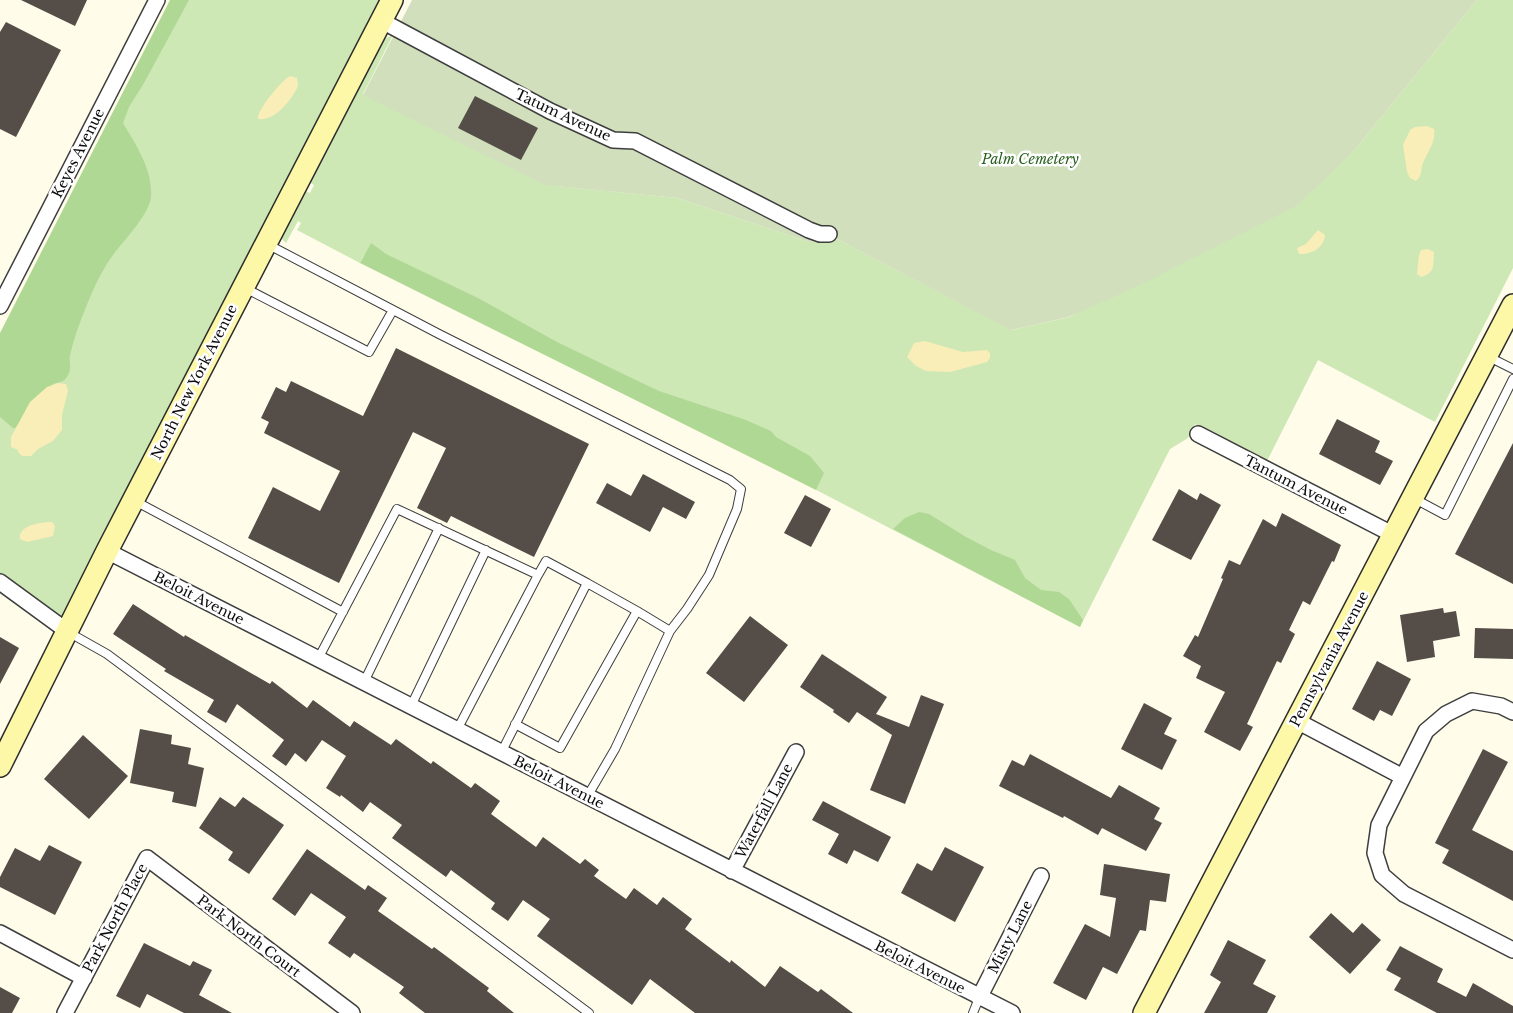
<svg xmlns="http://www.w3.org/2000/svg" width="1513" height="1013" viewBox="0 0 1513 1013" font-family="'Libre Baskerville',serif">
  <rect width="100%" height="100%" fill="#fffcea"/>
  <path fill="#cde7b5" d="M172,0h214l-326,620 -60,-44v-242z
    M1477,0h36v268l-78,154 -117,-62 -51,101 -72,-37 -7,14 -18,11 -90,178 -716,-372 -4,8 -63,-33 4,-7 -3,-2 -12,22 -5,-5 24,-47 5,2 4,-8 -5,-3 70,-134 7,-10 7,-3 -30,59 3,2 191,90 120,12 132,44 28,-3 175,91 58,-13 282,-164z"/>
  <path fill="#b0d895" d="M170,0h19l-45,83 -15,24 -6,16c13,22 30,47 28,74 -2,18 -27,43 -38,58 -9,12 -16,26 -22,40 -8,19 -17,41 -21,61 -1,7 2,13 -2,19 -3,7 -8,7 -15,9l-38,44h-2l-13,-11v-84z
    M371,243l15,11 92,44 79,44 85,41 17,8 87,29 25,11 5,6 34,19 14,17 -8,17 -456,-227z
    M919,512l10,2 37,23 25,13 24,10 10,18 16,12 18,2 10,7 14,21 -3,7 -187,-98 12,-11z"/>
  <path fill="#f9eeb8" d="M290,76l7,2 1,8c-6,13 -23,36 -40,33 -1,-9 23,-38 32,-43z
    M1427,126l7,3c2,13 -6,22 -11,34 -3,7 0,12 -7,18l-6,-3 -3,-6 -4,-27 7,-15 5,-3z
    M1318,230l7,5c-1,13 -14,20 -26,19l-2,-6 9,-4z
    M1428,249l6,3c-1,12 2,21 -13,25l-4,-3 2,-19 2,-5z
    M925,341l38,11 24,-2 3,3v5l-3,4 -37,10 -24,-1 -10,-5 -9,-9 7,-14z
    M58,383l8,1 2,7 -6,24v15l-9,11 -15,8 -7,7h-9l-4,-4v-2l-7,-3v-10l19,-35 17,-15z
    M52,522l3,4 -2,10 -26,6 -7,-3c-2,-14 21,-17 32,-17z"/>
  <path fill="#d2dfbd" d="M412,0h1065l-125,153 -56,53 -154,78 -73,33 -58,13 -174,-91 -28,3 -132,-44 -132,-13 -182,-90z"/>
  <path fill="#544d48" d="M21,0h66l-12,26z
    M6,22l55,28 -45,87 -16,-8v-97z
    M475,96l63,32 -17,32 -63,-32z
    M396,348l193,96 -55,113 -83,-41 -4,7 -30,-15 29,-60 -33,-16 -74,151 -91,-45 25,-51 47,24 20,-40 -76,-38 5,-11 -8,-4 15,-31 10,5 5,-11 72,35z
    M1337,419l43,22 -5,11 18,9 -13,24 -61,-31z
    M1513,443v141l-58,-30z
    M643,474l52,28 -9,17 -23,-12 -13,25 -54,-29 11,-20 24,13z
    M1179,489l18,11 3,-7 21,12 -30,55 -39,-20z
    M805,495l26,14 -20,38 -27,-14z
    M1282,513l59,32 -7,17 -2,-1 -22,44 -7,-4 -14,29 6,4 -14,29 -4,-2 -30,63 6,3 -13,24 -36,-19 21,-40 -29,-14 5,-12 -18,-10 12,-21 3,2 25,-58 -2,-1 8,-18 11,5 23,-46 13,8z
    M133,604l51,33 1,-2 85,49 2,-3 35,27 6,-8 37,27 4,-6 37,24 5,-6 35,25 2,-3 38,27 4,-5 25,18 -9,13 45,33 7,-10 37,27 5,-5 14,11 -5,6 32,23 8,-11 23,17 6,-8 29,22 -7,10 45,34 1,-3 34,27 15,-21 38,26 3,-3 32,24h-158l-45,-34 -18,26 -95,-69 13,-17 -27,-19 -15,21 -17,-12 4,-6 -44,-33 -5,7 -54,-39 10,-13 -32,-23 -7,10 -22,-17 -1,2 -14,-9 20,-32 -24,-16 -16,22 -11,-9 -9,13 -14,-10 12,-16 -47,-36 -11,19 -19,-11 7,-12 -50,-29 2,-2 -53,-35z
    M1443,608l1,5 12,-2 4,25 -27,5 2,16 -28,5 -7,-47z
    M750,616l38,29 -44,57 -38,-29z
    M1475,628l38,1v30l-39,-1z
    M0,637l19,11 -19,36z
    M822,654l65,43 -11,17 33,13 12,-32 23,9 -39,100 -35,-14 22,-55 -35,-23 -8,11 -16,-11 1,-2 -34,-23z
    M1377,661l34,18 -19,37 -12,-6 -6,11 -22,-12z
    M1144,703l28,15 -8,16 13,6 -15,30 -41,-21z
    M140,729l32,6 -1,9 20,4 -3,16 16,4 -8,39 -24,-5 2,-10 -44,-9z
    M83,735l45,41 -39,43 -45,-40z
    M1483,749l25,13 -36,68 41,21v50l-71,-38 7,-13 -14,-7z
    M1030,754l81,44 8,-13 41,23 -6,11 8,4 -16,28 -44,-23 -4,7 -34,-19 -1,2 -64,-32 13,-26 12,6z
    M220,797l15,10 8,-10 41,28 -35,49 -21,-14 5,-8 -34,-24z
    M823,801l68,36 -13,25 -24,-12 -7,14 -19,-10 11,-20 -27,-14z
    M49,845l33,17 -27,53 -55,-28v-10l15,-29 25,13z
    M945,847l39,20 -29,55 -54,-29 16,-30 15,8z
    M307,849l58,41 3,-5 19,13 -9,13 54,38 2,-2 55,41 -2,3 27,22h-89l-26,-20 5,-6 -50,-34 -4,5 -22,-15 18,-26 -35,-24 -16,23 -23,-17z
    M1104,864l66,10 -4,28 -16,-2 -4,31 -6,-1 -23,44 -14,-7 -17,33 -33,-17 32,-59 25,13 6,-39 -16,-3z
    M1331,913l22,20 9,-10 19,17 -31,34 -41,-37z
    M1228,940l38,20 -13,24 23,12 -9,17h-63l17,-31 -11,-7z
    M144,943l46,23 3,-5 19,9 -13,25 33,18h-48l-37,-19 -7,14 -24,-12z
    M1400,946l43,23 -6,13 29,15 7,-14 40,23v7h-76l-43,-23 7,-12 -15,-8z
    M0,987l20,11 -8,15h-12z"/>
  <g fill="none" stroke-linecap="round" stroke-linejoin="round">
    <defs>
      <path id="lane" d="M267,244l172,90 291,146 11,9 -4,20 -28,66 -22,34 -17,22 -55,118 -28,48
        M245,288l124,64 24,-42
        M1489,357l24,12
        M1415,499l30,16 68,-136
        M135,501l208,111
        M637,611l33,20
        M68,632l39,22 482,359
        M318,659l79,-150 141,66 8,-14 41,22 -86,170
        M364,682l75,-154
        M411,706l75,-156
        M515,724l45,24 77,-137 -50,-28
        M457,730l81,-155
        M973,1013l6,-15"/>
      <path id="street" d="M382,21l168,90 63,29 22,1 174,89 11,4h9
        M0,306l157,-306
        M1198,434l196,101
        M107,551l905,462
        M0,582l67,49
        M1513,712l-12,-6 -29,-5 -26,13 -20,17 -47,94 -4,28 7,22 22,19 109,56
        M1297,721l106,56
        M732,871l64,-119
        M0,933l84,45
        M979,998l62,-122
        M65,1013l82,-155 205,155"/>
      <path id="secondary" d="M0,766l107,-215 285,-551
        M1144,1013l369,-708"/>
    </defs>
    <use href="#lane" stroke="#3e3e3e" stroke-width="10"/>
    <use href="#street" stroke="#3e3e3e" stroke-width="18"/>
    <use href="#secondary" stroke="#2d2d2d" stroke-width="24"/>
    <use href="#lane" stroke="#fff" stroke-width="8"/>
    <use href="#street" stroke="#fff" stroke-width="15"/>
    <use href="#secondary" stroke="#fdf8a7" stroke-width="21"/>
  </g>
  <g text-anchor="middle" stroke-width="5" stroke-linejoin="round" paint-order="stroke">
    <g font-size="14" fill="#0b0b0b" stroke="#fff">
      <text transform="translate(563 115) rotate(25)" y="5">Tatum Avenue</text>
      <text transform="translate(78 153) rotate(-63)" y="5">Keyes Avenue</text>
      <text transform="translate(194 382) rotate(-63)" y="5">North New York Avenue</text>
      <text transform="translate(1296 485) rotate(27)" y="5">Tantum Avenue</text>
      <text transform="translate(199 598) rotate(27)" y="5">Beloit Avenue</text>
      <text transform="translate(1329 659) rotate(-62)" y="5">Pennsylvania Avenue</text>
      <text transform="translate(559 782) rotate(27)" y="5">Beloit Avenue</text>
      <text transform="translate(764 811) rotate(-62)" y="5">Waterfall Lane</text>
      <text transform="translate(115 918) rotate(-62)" y="5">Park North Place</text>
      <text transform="translate(249 936) rotate(37)" y="5">Park North Court</text>
      <text transform="translate(1010 937) rotate(-63)" y="5">Misty Lane</text>
      <text transform="translate(920 967) rotate(27)" y="5">Beloit Avenue</text>
    </g>
    <g font-size="14" font-style="italic" fill="#28611e" stroke="#fff">
      <text x="1030" y="164">Palm Cemetery</text>
    </g>
  </g>
</svg>
